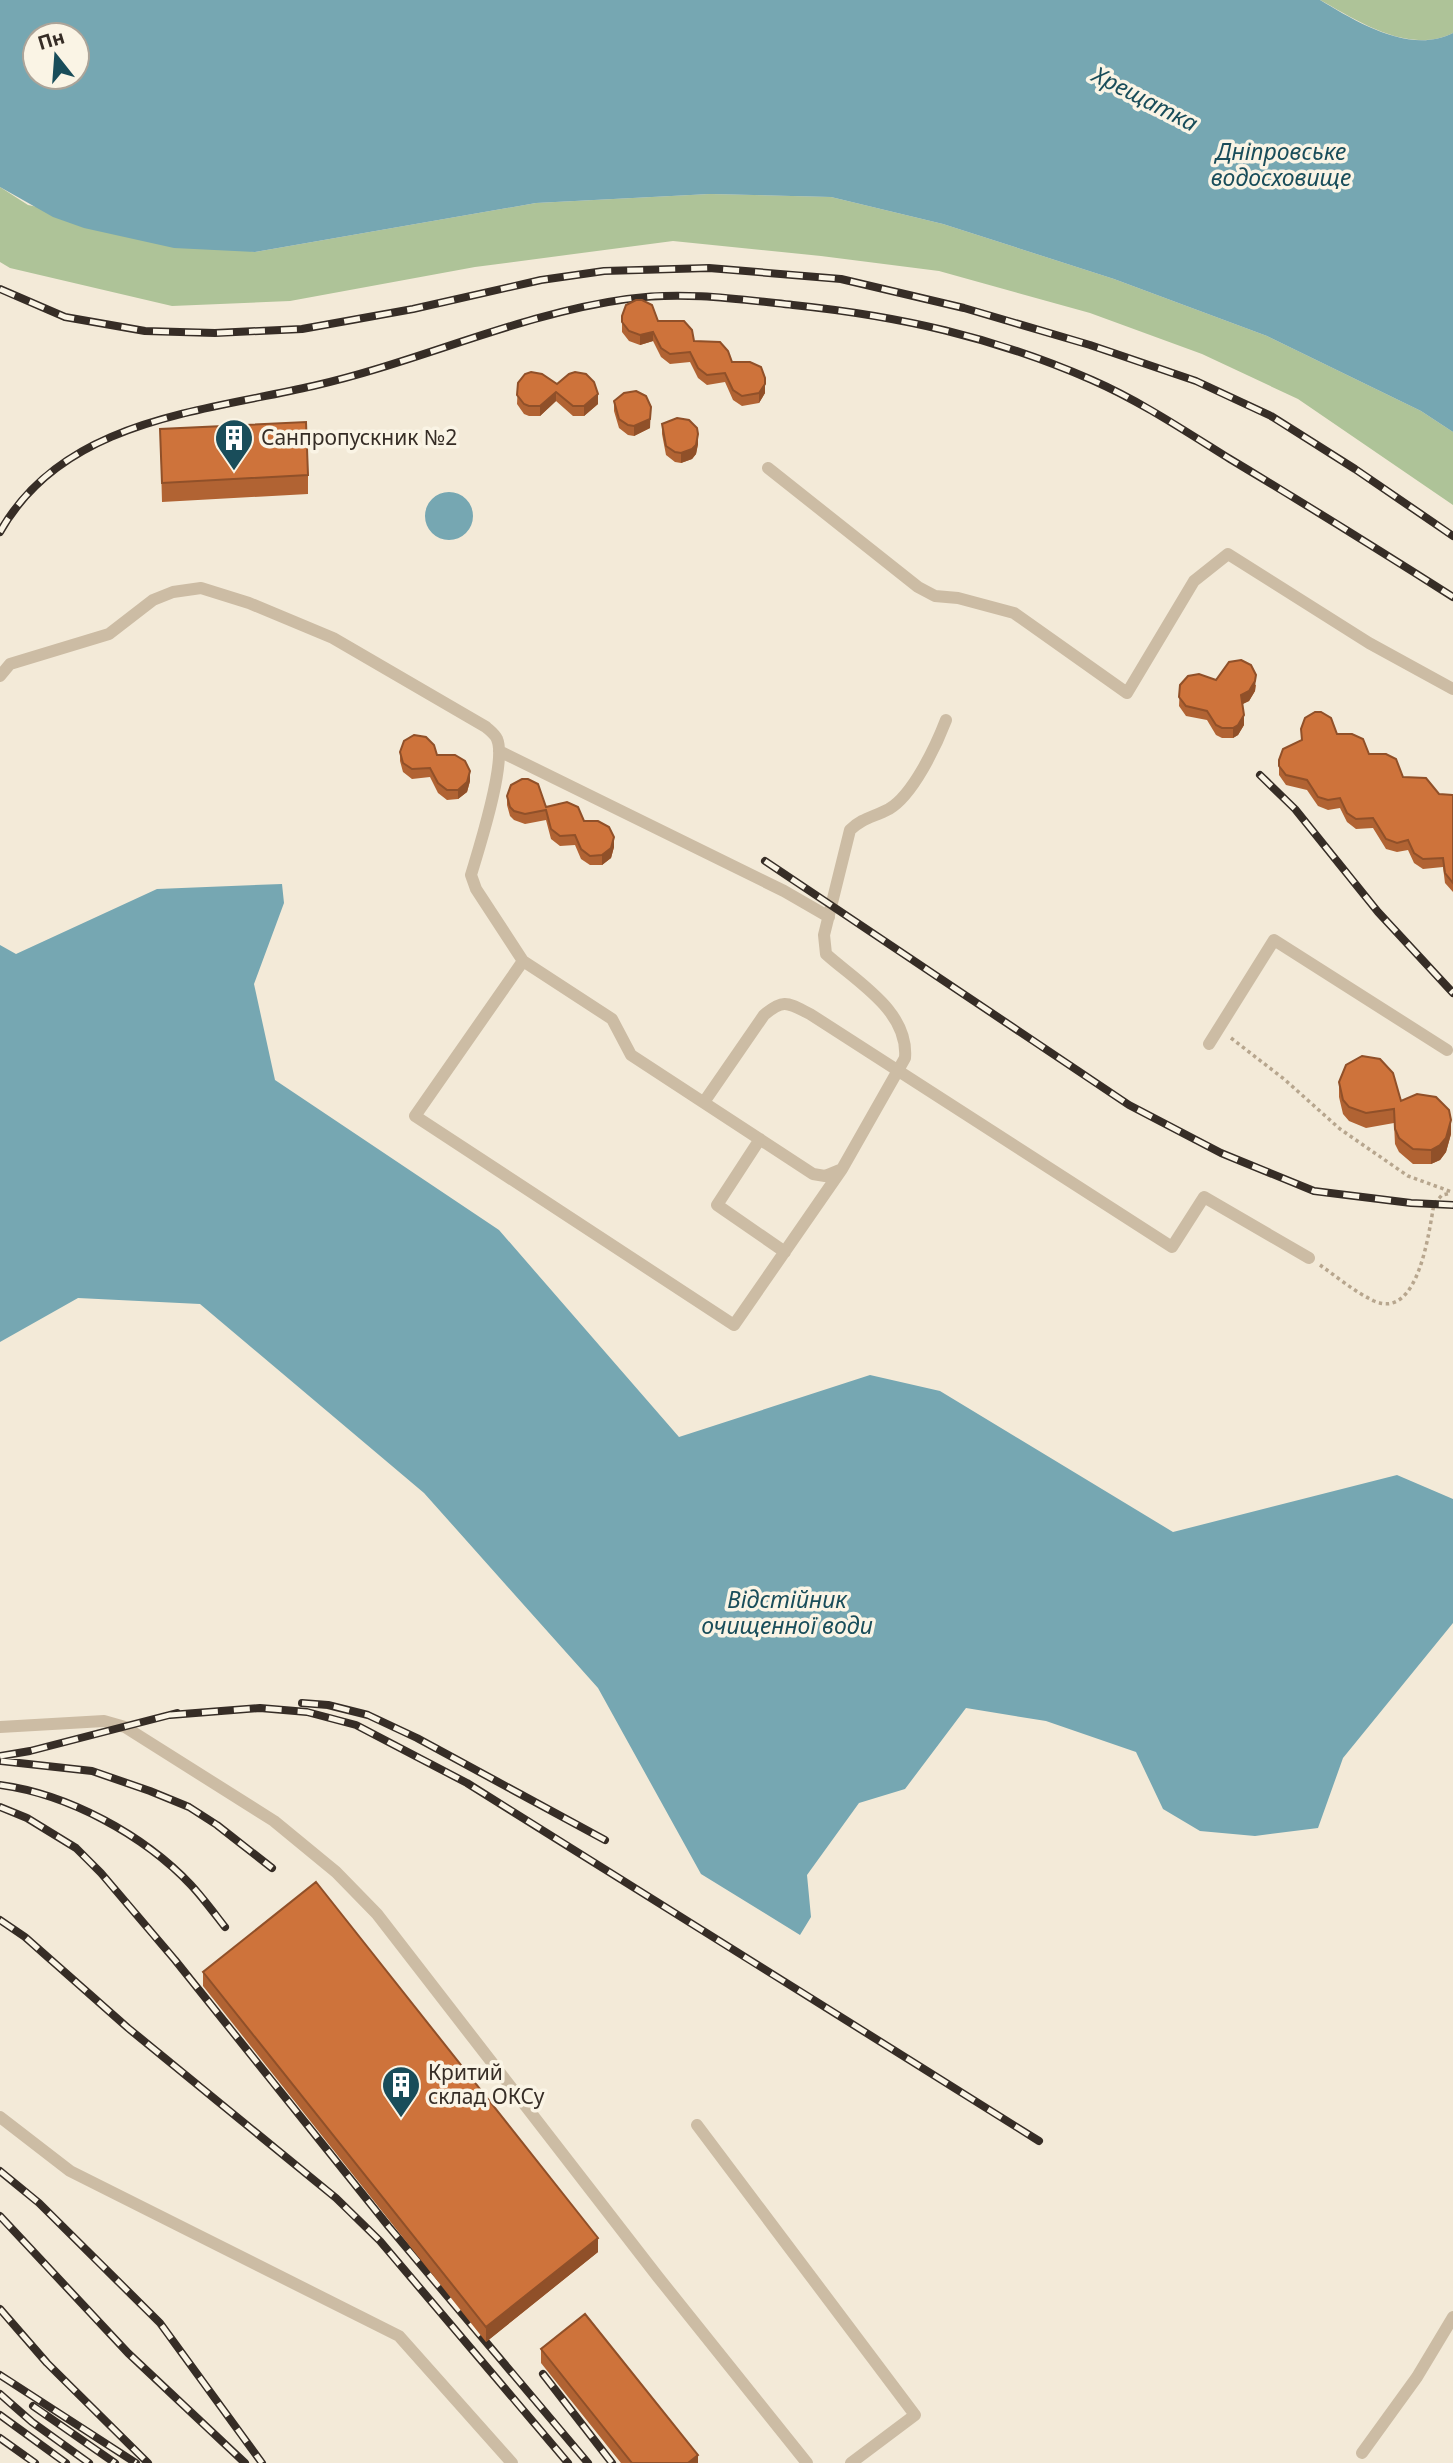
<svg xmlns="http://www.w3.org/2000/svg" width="1453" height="2463" viewBox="0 0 1453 2463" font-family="'Noto Sans',sans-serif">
  <rect width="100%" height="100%" fill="#f3ead8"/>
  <path fill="#aec398" d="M1320,0h133v33c-44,22 -95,-12 -133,-33z
    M0,187l28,18 227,47 281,-49 174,-9 121,3 112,27 171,55 153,57 154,75 32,21v73l-155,-106 -96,-45 -112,-41 -151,-42 -118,-15 -148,-15 -198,26 -185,34 -118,5 -162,-38 -10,-6z"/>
  <path fill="#76a7b2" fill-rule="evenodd" d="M0,0h1320c37,22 90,55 133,33v399l-32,-21 -154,-75 -153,-57 -171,-55 -112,-27 -121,-3 -174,9 -281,49 -81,-4 -90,-20 -31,-11 -53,-30zM77,35v42h-42v-42z
    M425 516a24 24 0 1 1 48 0a24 24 0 1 1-48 0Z
    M282,884l2,19 -30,81 21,96 224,150 180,207 191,-62 70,16 233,141 224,-57 56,24v124l-110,135 -25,70 -63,8 -55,-5 -37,-22 -27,-57 -90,-31 -80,-13 -61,81 -46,14 -52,72 4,42 -11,18 -99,-61 -103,-186 -174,-195 -224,-189 -122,-6 -78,44v-397l16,9 141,-65z"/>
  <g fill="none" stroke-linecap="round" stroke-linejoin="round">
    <path stroke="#b7a68e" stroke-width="3.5" stroke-dasharray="3.5 3.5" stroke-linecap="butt" d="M1231,1038l53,41 56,50 68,47 44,16
      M1320,1265c17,12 35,27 54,36 45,20 55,-71 60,-97l8,-9 9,-2"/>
    <path stroke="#ccbca4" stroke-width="12" d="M768,468l150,119 17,9 23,2 56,15 113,80 67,-112 34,-27 141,89 84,46
      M0,676l10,-12 99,-30 44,-34 20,-8 28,-4 48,15 84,35 153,89c3,3 9,7 11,12 10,23 -18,109 -26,136l5,14 47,72 89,58 19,36 182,119 12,2 17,-7 63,-111c4,-47 -48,-76 -79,-104l-2,-19 26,-105c12,-12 24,-13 39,-21 24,-14 47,-63 57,-89
      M499,751l285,140 45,26
      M523,961l-108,155 319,209 108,-156
      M1209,1044l65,-104 173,110
      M704,1102l60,-87c20,-17 24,-12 46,-1l362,233 32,-50 105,61
      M760,1139l-43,66 68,47
      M0,1727l104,-6 21,6 149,94 62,51 41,42 281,363 149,186
      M0,2117l70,54 329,165 113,127
      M697,2125l218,290 -64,48
      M1362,2453l55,-76 36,-60"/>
    <defs>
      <path id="rail" d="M0,289l65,28 80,14 70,2 87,-4 111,-20 128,-29 63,-9 105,-3 132,11 123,29 126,37 106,36 75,35 84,53 98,67
        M0,532c63,-112 200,-120 313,-146 106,-24 206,-72 314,-87 55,-8 111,0 166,6 106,11 201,32 299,75 48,21 93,51 138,79 75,45 149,91 223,138
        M1260,775l35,34 83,103 75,81
        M765,861l364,244 92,48 93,38 97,12 42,2
        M302,1703l26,2 40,10 49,23 188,102
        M170,1715l90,-7 47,4 49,13 111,58 572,358
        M0,1756l30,-5 147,-38
        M1,1761l91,10 58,20 39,16 28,18 55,43
        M0,1785c68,9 144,50 191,100 12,13 23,28 34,42
        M0,1807l27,11 49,30 25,25 74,87 214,267 199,236
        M0,1920l25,17 103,91 208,170 44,43 188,222
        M0,2171l39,32 121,120 102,140
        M0,2216l128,137 117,110
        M0,2309l47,54 101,100
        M543,2374l69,89
        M0,2375l136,88
        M0,2394l32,28 57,41
        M33,2406l82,57
        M0,2415l66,48
        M0,2438l35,25"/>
    </defs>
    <use href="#rail" stroke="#362d26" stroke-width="8"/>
    <use href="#rail" stroke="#faf4e5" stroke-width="5" stroke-dasharray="16" stroke-linecap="butt"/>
  </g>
  <path fill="#b16333" d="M622,316l36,5 74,41 33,31 -6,10 -17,3 -9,-6 -8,-18 -18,3 -9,-7 -8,-16 -20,2 -9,-7 -8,-16 -13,4 -11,-4 -7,-9z
    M518,383l39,1 41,20 -14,12h-11l-17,-15 -16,15h-11l-5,-2 -7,-10z
    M614,401l36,27 -16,8 -6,-1 -9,-7 -5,-17z
    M662,424l36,20 -2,10 -4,5 -11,4 -6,-1 -9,-7 -4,-21z
    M160,429l148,46v19l-146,8z
    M1216,680l40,5 -1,6 -6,10 -7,3 2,21 -6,10 -5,3h-11l-6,-3 -9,-15 -21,-4 -7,-10 1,-21z
    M1301,729l36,5 66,43 36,17 14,1v97l-8,-9 -2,-16 -20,2 -9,-6 -6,-13 -11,2 -11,-3 -13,-21 -17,1 -9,-7 -7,-14 -12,2 -10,-4 -11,-16 -21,-5 -7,-10v-15l22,-20z
    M400,752l37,3 33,26 -3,11 -9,7 -11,1 -9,-7 -8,-16 -18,2 -9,-7 -3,-11z
    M507,796l39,11 38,14 30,26 -3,11 -9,7h-12l-9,-6 -6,-14 -15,1 -9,-7 -5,-19 -21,4 -11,-4 -4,-4 -3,-11z
    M1339,1082l62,19 50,33 -5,18 -6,8 -9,4h-18l-14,-12 -4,-8 -1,-21 -28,5 -17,-7 -6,-7 -4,-17z
    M203,1972l395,280 -112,90 -283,-356z
    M541,2349l157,114h-77l-80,-100z"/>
  <path fill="#905029" d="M653,332v9l-13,4v-10z
    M765,378v15l-6,10v-10z
    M556,392v9l-16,15v-10z
    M598,394v10l-14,12v-10z
    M651,407l-1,21 -16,8v-10z
    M698,434v10l-2,10 -4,5 -11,4v-10z
    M1256,675l-1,16 -6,10 -8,4v-10z
    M1244,715v10l-6,10 -5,3v-10z
    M470,771v10l-3,11 -9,7v-9z
    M614,837v10l-3,11 -9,7v-10z
    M1451,1120v14l-5,18 -6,8 -9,4v-14z
    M598,2238v14l-112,90v-15z
    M698,2455v8h-10z"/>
  <path fill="#ce733b" stroke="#905029" stroke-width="2" d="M636,300h6l10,5 6,16h26l8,9 2,11 26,1 8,9 4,11h18l11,5 4,11v6l-6,9 -17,3 -9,-6 -8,-17 -18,2 -9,-7 -8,-16 -20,2 -9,-6 -8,-16 -13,3 -11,-4 -7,-9v-6l4,-11z
    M531,372l11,2 15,10 12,-10 6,-2 11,2 8,8 4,12 -14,12h-11l-17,-14 -16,14h-11l-5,-2 -7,-9 1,-12 7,-9z
    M636,391l10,5 5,11 -1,12 -16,7 -6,-1 -9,-6 -5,-18 10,-8z
    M677,418l12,2 8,8 1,6 -2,11 -4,4 -11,4 -6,-1 -9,-6 -4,-22z
    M306,422l2,53 -146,8 -2,-54z
    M1241,660l10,5 5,10 -1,6 -6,10 -8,4 3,20 -6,10 -5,3h-11l-6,-3 -9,-14 -21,-5 -7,-9 1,-12 8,-9 11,-2 17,6 13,-18z
    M1315,712h6l10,6 6,16h15l11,5 6,15h17l10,5 7,18 23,1 13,16 14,1v88l-8,-10 -2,-15 -20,1 -9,-6 -6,-13 -11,3 -11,-4 -13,-21 -17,1 -9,-6 -7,-15 -12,2 -10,-3 -11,-17 -21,-5 -7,-9v-6l4,-11 19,-9 -1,-11 4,-11z
    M414,735l12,2 8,8 3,10h18l10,6 5,10 -3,11 -9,8h-11l-9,-7 -8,-15 -18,1 -9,-6 -3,-11 4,-11z
    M522,779h6l10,5 8,23 21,-5 11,5 6,14h14l11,6 5,10 -3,11 -9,7 -12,1 -9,-7 -6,-14 -15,1 -9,-7 -5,-19 -21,4 -11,-3 -4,-4 -3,-11 4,-11z
    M1362,1056l18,3 13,14 8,28 16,-7 19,3 13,13 2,10 -5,18 -6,7 -9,5 -18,-1 -14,-11 -4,-9 -1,-20 -28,4 -17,-6 -6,-7 -4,-18 7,-17z
    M316,1882l282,356 -112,89 -283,-355z
    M585,2314l113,141 -10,8h-56l-91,-114z"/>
  <defs>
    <symbol id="building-pin" viewBox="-11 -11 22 30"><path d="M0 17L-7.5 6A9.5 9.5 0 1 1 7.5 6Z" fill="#194d5a" stroke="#faf4e5"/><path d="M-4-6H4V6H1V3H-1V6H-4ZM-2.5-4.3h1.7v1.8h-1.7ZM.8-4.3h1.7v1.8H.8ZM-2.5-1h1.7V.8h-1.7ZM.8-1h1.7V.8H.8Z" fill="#fff"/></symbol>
  </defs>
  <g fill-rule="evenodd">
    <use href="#building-pin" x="212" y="416" width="44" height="60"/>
    <use href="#building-pin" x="379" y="2063" width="44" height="60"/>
  </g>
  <g text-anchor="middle" stroke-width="7" stroke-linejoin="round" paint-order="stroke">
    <g font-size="21" fill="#362d26" stroke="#faf4e5" text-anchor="start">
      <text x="261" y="445">Санпропускник №2</text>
      <text x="428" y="2080">Критий<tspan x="428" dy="24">склад ОКСу</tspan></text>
    </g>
    <g font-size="23" font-style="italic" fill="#194d5a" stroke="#faf4e5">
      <text transform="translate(1145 99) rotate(27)" y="8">Хрещатка</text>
      <text x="1281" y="160">Дніпровське<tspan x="1281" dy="26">водосховище</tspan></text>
      <text x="787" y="1608">Відстійник<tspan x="787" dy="26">очищенної води</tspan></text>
    </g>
  </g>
  <g transform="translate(56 56) rotate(343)"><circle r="33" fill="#faf4e5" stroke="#aca499" stroke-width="2"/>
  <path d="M0-5L12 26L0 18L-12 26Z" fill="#194d5a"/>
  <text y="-10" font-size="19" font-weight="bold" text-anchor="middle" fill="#362d26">Пн</text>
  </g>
</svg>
